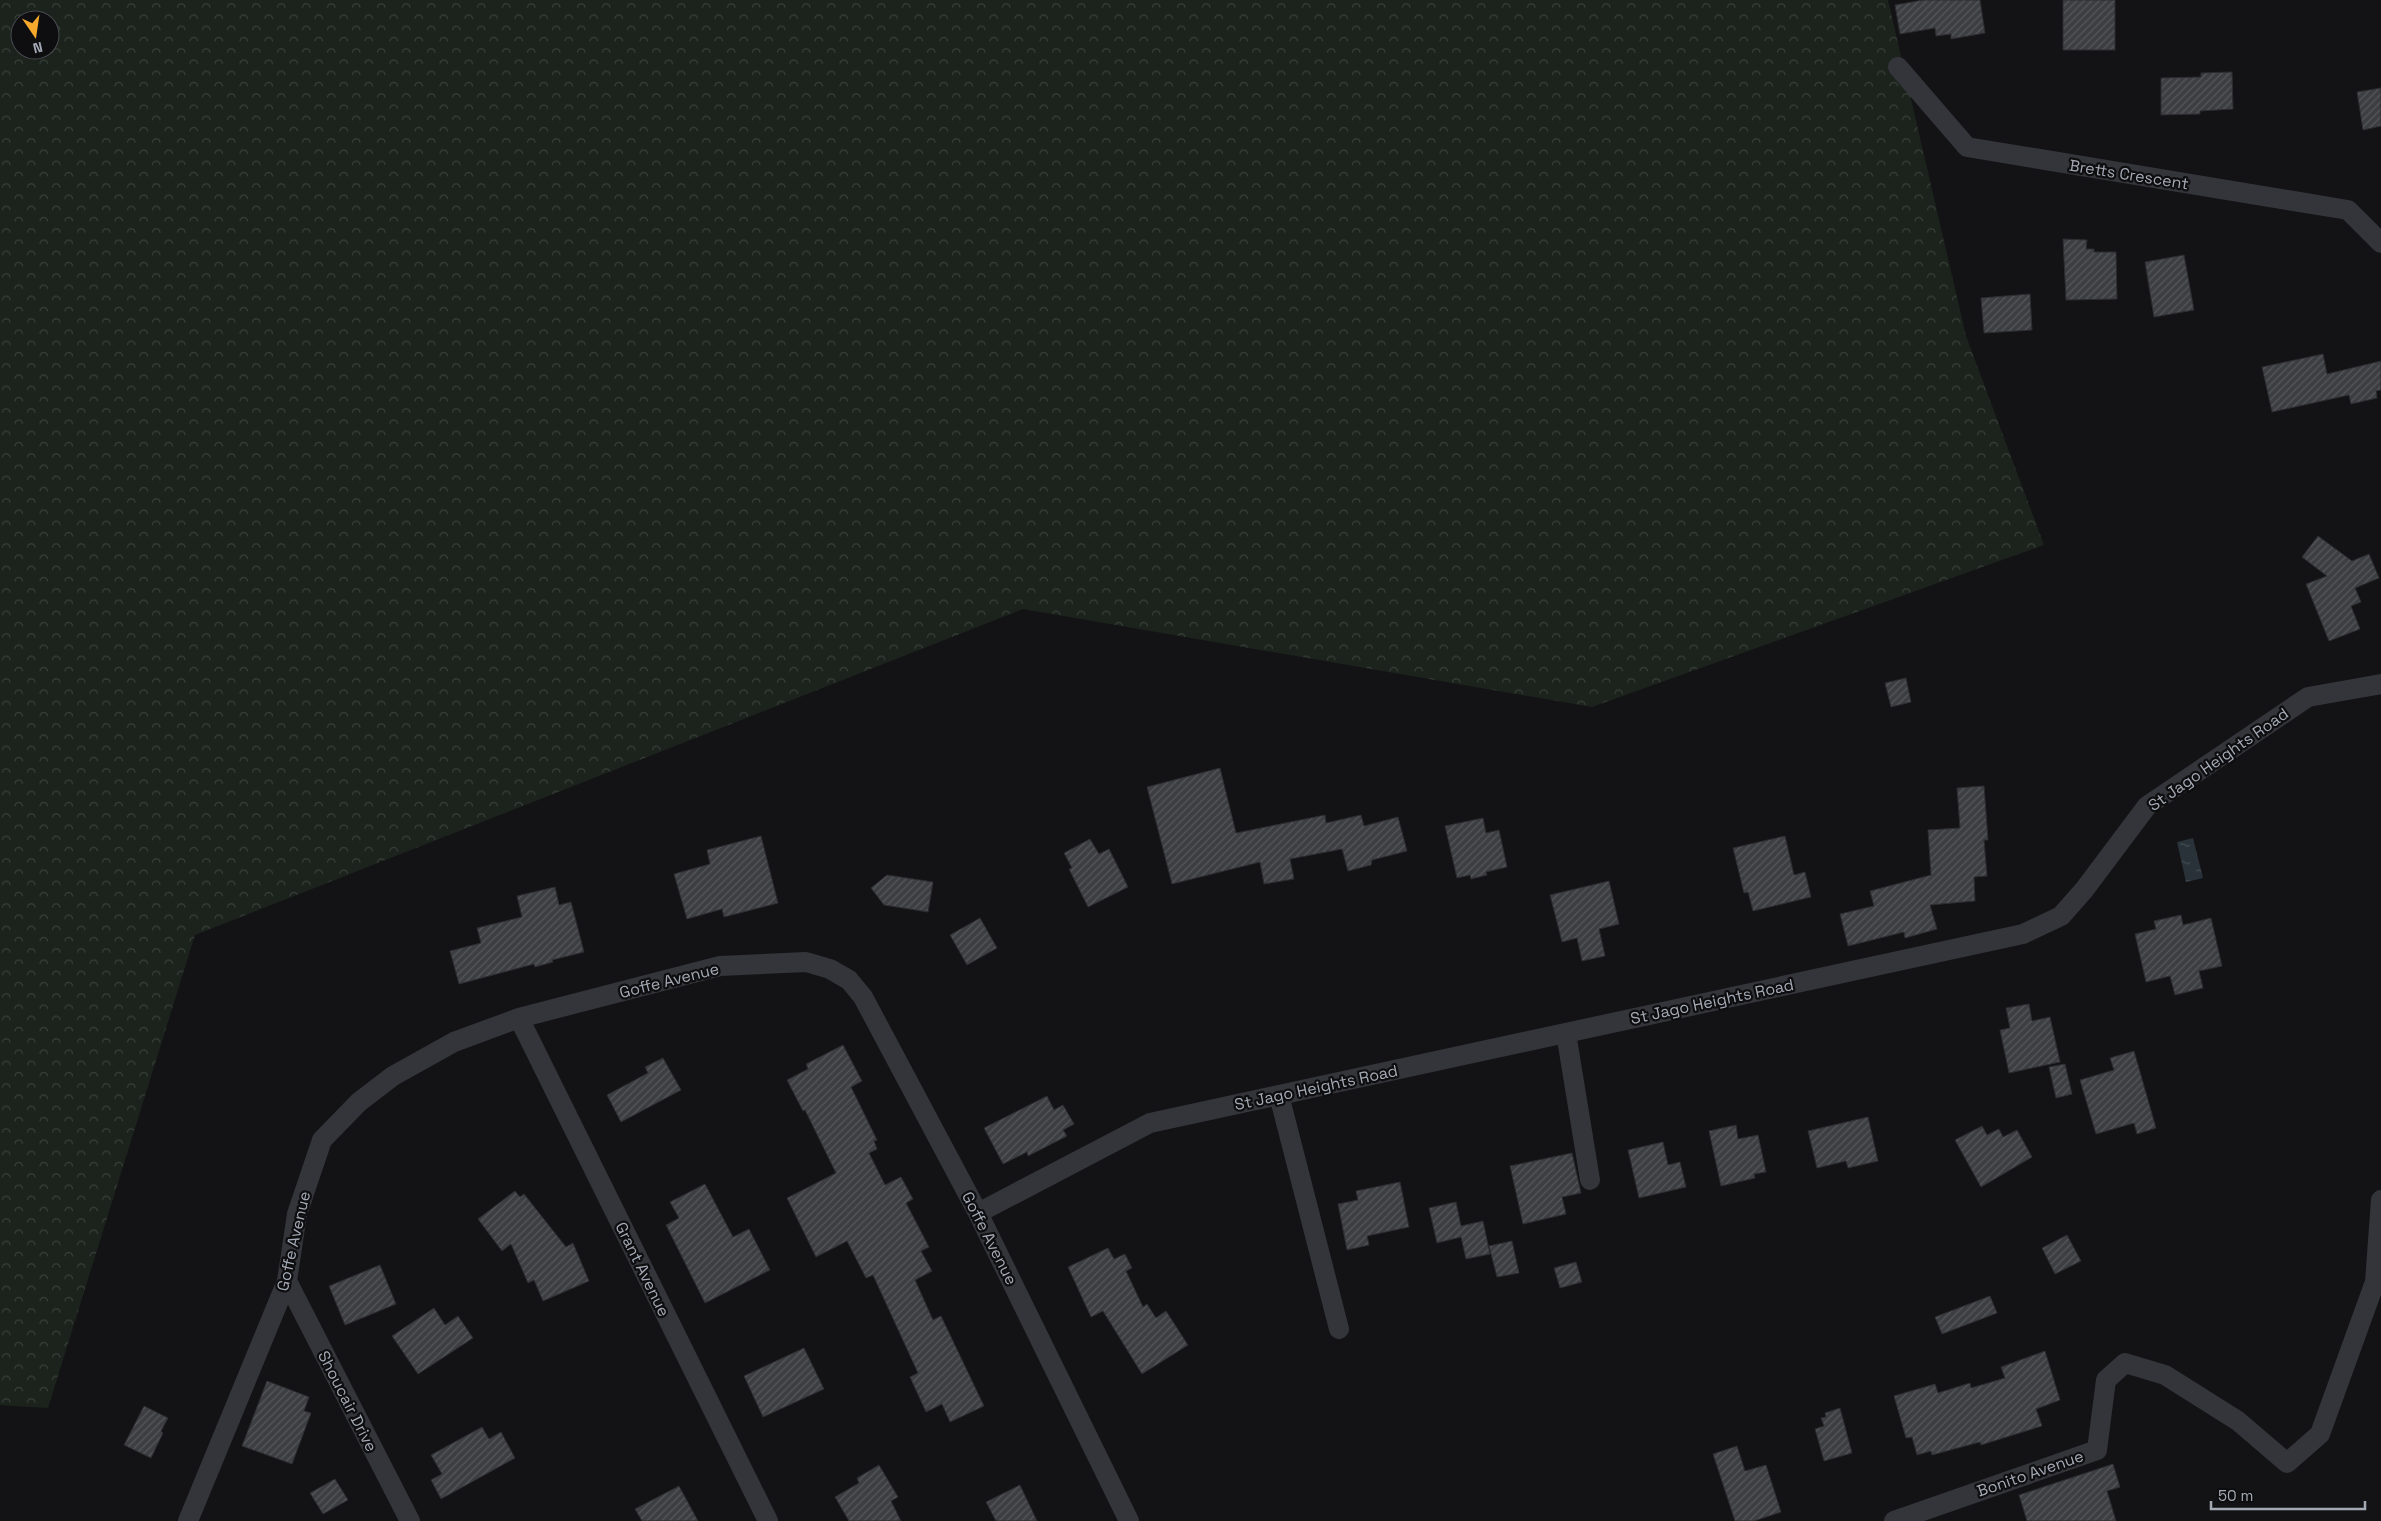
<svg xmlns="http://www.w3.org/2000/svg" width="2381" height="1521" viewBox="0 0 2381 1521" font-family="'Space Grotesk',sans-serif">
  <defs>
    <pattern id="forest-crowns" width="20" height="18" patternUnits="userSpaceOnUse" patternTransform="scale(1.25)"><rect width="20" height="18" fill="#1b231c"/><path d="M2 6a3 3 0 1 1 6 0M12 15a3 3 0 1 1 6 0" fill="none" stroke="#39403b"/></pattern>
    <pattern id="water-ripples" width="26" height="14" patternUnits="userSpaceOnUse" patternTransform="scale(1.25)"><rect width="26" height="14" fill="#293239"/><path d="M2 4q2-2 4 0t4 0M15 11q2-2 4 0t4 0" fill="none" stroke="#454d53"/></pattern>
    <pattern id="building-hatch" width="6" height="6" patternUnits="userSpaceOnUse" patternTransform="scale(1.25)"><rect width="6" height="6" fill="#3d3e42"/><path d="M-1 1l2-2M0 6l6-6M5 7l2-2" fill="none" stroke="#56575b"/></pattern>
  </defs>
  <rect width="100%" height="100%" fill="#131315"/>
  <path fill="url(#forest-crowns)" fill-rule="evenodd" d="M0,0h1888l78,336 78,209 -452,162 -569,-98 -828,326 -147,473 -48,-3zM20,20h30v30h-30z"/>
  <path fill="url(#water-ripples)" d="M2193,838l10,40 -17,4 -9,-40z"/>
  <path fill="url(#building-hatch)" stroke="#2d2d31" d="M1923,0h57l5,33 -34,6v-5l-15,2 -1,-8 -35,6 -5,-29z
    M2063,0h52v50h-52z
    M2232,72l1,37 -33,2v3l-39,1v-37l40,-1v-4z
    M2381,88v38l-18,4 -6,-38z
    M2063,239l24,1 -1,9h8v3h22l1,47 -51,1z
    M2184,255l10,55 -40,7 -9,-55z
    M2030,294l2,36 -48,3 -3,-35z
    M2323,354l4,20 54,-13v29l-5,1 1,7 -26,6 -2,-9 -77,17 -10,-45z
    M2318,536l34,25 17,-7 10,24 -24,10 6,14 -10,4 9,23 -31,12 -23,-57 21,-8 -25,-19z
    M1906,678l5,24 -20,5 -6,-24z
    M1220,768l16,65 89,-18 1,8 35,-8 3,11 34,-9 9,34 -35,9 -1,5 -23,6 -6,-22 -52,10 4,20 -30,5 -4,-22 -88,22 -25,-97z
    M1984,786l4,54h-4l3,36 -13,1 1,24 -45,4 7,24 -32,9 -1,-6 -56,14 -8,-32 34,-8 -4,-15 61,-16 -3,-45 32,-2 -3,-40z
    M1483,818l3,15 13,-3 8,37 -21,5 1,3 -16,4 -1,-4 -13,3 -12,-52z
    M761,836l17,67 -54,14 -2,-8 -35,10 -13,-45 36,-10 -3,-14z
    M1785,836l9,39 11,-3 6,25 -58,14 -5,-19 -4,1 -11,-45z
    M1090,839l9,15 10,-5 19,38 -40,20 -19,-38 3,-1 -8,-15z
    M887,875l46,7 -5,30 -44,-7 -13,-17z
    M1609,881l10,43 -20,5 6,27 -23,5 -5,-23 -15,4 -12,-47z
    M555,887l4,18 12,-3 13,50 -32,8 1,2 -18,5 -1,-3 -75,20 -9,-33 31,-8 -4,-15 45,-11 -5,-21z
    M2181,915l2,10 28,-7 11,48 -23,5 4,17 -28,7 -5,-19 -24,6 -11,-48 21,-5 -2,-8z
    M980,918l17,30 -30,17 -17,-30z
    M2029,1004l3,17 18,-4 10,45 -51,11 -9,-43 10,-2 -4,-20z
    M843,1045l19,36 -11,6 26,53 -3,1 3,8 -8,4 16,32 16,-8 12,22 -7,4 23,44 -8,4 11,20 -17,9 18,40 8,-4 43,90 -34,16 -8,-18 -16,8 -16,-35 8,-4 -45,-98 -7,3 -19,-37 -31,16 -29,-59 49,-25 -31,-63 -2,1 -16,-31 21,-11 -2,-5z
    M2134,1051l22,77 -19,6 -3,-11 -38,11 -16,-54 34,-10 -4,-12z
    M663,1058l18,32 -60,32 -14,-27 41,-22 -3,-6z
    M2065,1064l7,30 -16,4 -7,-31z
    M1047,1096l7,14 9,-5 11,19 -11,6 4,6 -39,20 -1,-4 -24,12 -19,-36z
    M1868,1117l10,44 -30,7 -2,-7 -29,7 -9,-37z
    M1736,1125l2,14 20,-4 8,37 -12,2 1,4 -34,8 -12,-55z
    M1982,1126l5,9 12,-6 4,8 14,-7 15,27 -51,30 -26,-47z
    M1663,1142l5,23 12,-3 6,25 -47,11 -11,-48z
    M1572,1153l9,40 -19,4 4,17 -43,10 -13,-58z
    M1400,1182l9,45 -42,9 2,9 -22,5 -9,-46 20,-4 -2,-9z
    M705,1184l28,53 16,-8 21,41 -65,33 -39,-78 13,-7 -9,-16z
    M515,1191l5,6 4,-3 42,53 7,-4 16,38 -46,20 -9,-21 -6,3 -17,-39 -9,7 -24,-32z
    M1456,1202l5,24 22,-5 7,33 -24,5 -5,-22 -24,6 -8,-35z
    M2067,1235l14,26 -26,13 -13,-26z
    M1512,1241l7,32 -22,4 -8,-31z
    M1108,1248l6,11 11,-5 7,14 -6,3 17,36 4,-3 9,14 10,-7 22,34 -46,29 -39,-63 -12,6 -23,-50z
    M1576,1262l6,20 -22,6 -6,-20z
    M380,1265l16,39 -51,21 -16,-39z
    M1990,1296l7,17 -55,21 -7,-17z
    M434,1308l11,17 13,-9 15,22 -55,36 -26,-38z
    M804,1348l20,41 -61,28 -19,-41z
    M2045,1351l15,49 -24,9 6,17 -61,19 -1,-3 -48,13 -1,-4 -14,4 -5,-18 -6,1 -12,-42 41,-12 3,9 32,-10 1,5 34,-10 -4,-11z
    M267,1381l42,16 -5,14 7,2 -19,51 -50,-18z
    M144,1406l24,12 -7,13 2,2 -12,25 -27,-13z
    M1840,1408l12,45 -28,8 -9,-32 9,-3 -3,-8 5,-1 -1,-4z
    M482,1427l7,12 12,-7 14,26 -74,41 -10,-19 11,-6 -11,-19z
    M1737,1446l8,25 21,-6 15,47 -27,9h-19l-22,-67z
    M2113,1464l7,23 -13,4 9,30h-89l-8,-26z
    M879,1465l19,32 -7,4 10,20h-52l-14,-24 24,-14 -2,-5z
    M335,1479l13,21 -25,14 -13,-21z
    M1020,1485l17,36h-41l-10,-19z
    M679,1486l19,35h-56l-7,-12z"/>
  <g fill="none" stroke-linecap="round" stroke-linejoin="round">
    <path stroke="#34353a" stroke-width="20" d="M1898,67l69,80 381,63 33,33
      M519,1018l249,503
      M1566,1033l24,147
      M1279,1095l60,234
      M978,1213l172,-90 873,-189 38,-18 23,-26 63,-84 161,-109 73,-13
      M287,1281l123,240
      M188,1521l99,-240 10,-67 25,-74 37,-38 34,-26 61,-34 65,-24 201,-52 86,-4 24,7 19,11 14,17 115,216 151,308
      M1894,1521l203,-71 9,-70 19,-17 40,12 73,46 49,42 33,-29 55,-152 6,-82"/>
  </g>
  <g text-anchor="middle" stroke-width="4.5" stroke-linejoin="round" paint-order="stroke">
    <g font-size="16" fill="#a4aab5" stroke="#0e0e10">
      <text transform="translate(2129 174) rotate(9)" y="6">Bretts Crescent</text>
      <text transform="translate(2218 759) rotate(-35)" y="6">St Jago Heights Road</text>
      <text transform="translate(669 980) rotate(-14)" y="6">Goffe Avenue</text>
      <text transform="translate(1712 1001) rotate(-12)" y="6">St Jago Heights Road</text>
      <text transform="translate(1316 1087) rotate(-12)" y="6">St Jago Heights Road</text>
      <text transform="translate(990 1238) rotate(63)" y="6">Goffe Avenue</text>
      <text transform="translate(293 1241) rotate(-77)" y="6">Goffe Avenue</text>
      <text transform="translate(643 1269) rotate(64)" y="6">Grant Avenue</text>
      <text transform="translate(348 1401) rotate(63)" y="6">Shoucair Drive</text>
      <text transform="translate(2030 1473) rotate(-19)" y="6">Bonito Avenue</text>
    </g>
  </g>
  <g transform="translate(35 35) rotate(167)"><circle r="24" fill="#0e0e10" stroke="#4a4c52"/>
  <path d="M0-4L9 19L0 12L-9 19Z" fill="#f5a82b"/>
  <text y="-8" font-size="14" font-weight="bold" text-anchor="middle" fill="#a4aab5">N</text>
  </g>
  <path d="M2211 1501v8h154v-8" fill="none" stroke="#a4aab5" stroke-width="2.5"/>
  <text x="2218" y="1501" font-size="15" fill="#a4aab5" stroke="#0e0e10" stroke-width="4" paint-order="stroke">50 m</text>
</svg>
